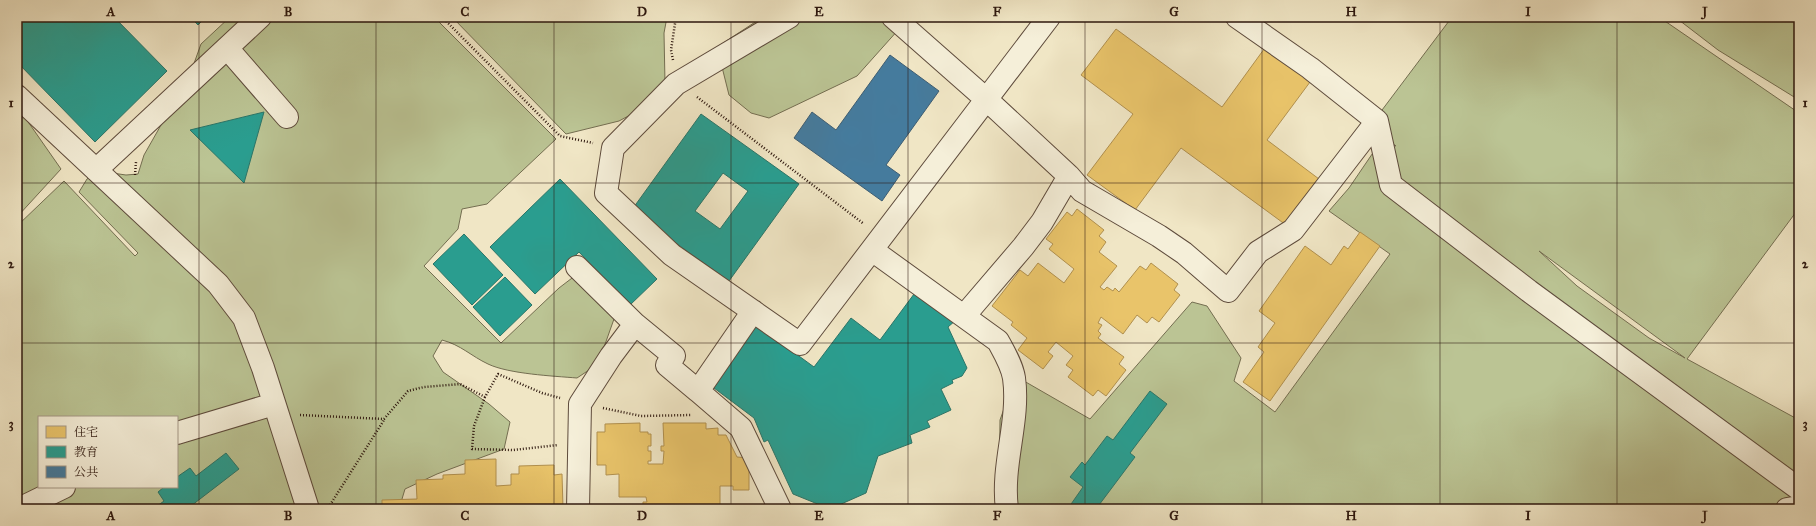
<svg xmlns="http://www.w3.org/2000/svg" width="1816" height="526" viewBox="0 0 1816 526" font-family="'IM FELL Great Primer','Noto Serif JP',serif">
  <rect width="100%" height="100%" fill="#f0e6c5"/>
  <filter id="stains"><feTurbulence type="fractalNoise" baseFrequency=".005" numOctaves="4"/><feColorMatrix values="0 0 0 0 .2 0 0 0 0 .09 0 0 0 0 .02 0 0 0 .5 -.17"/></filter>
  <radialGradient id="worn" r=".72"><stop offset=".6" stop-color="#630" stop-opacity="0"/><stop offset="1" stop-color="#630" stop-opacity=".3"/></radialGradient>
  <path fill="#bbc494" stroke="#746e51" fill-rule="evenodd" d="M230,17h204l122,122 -69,65 -25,5 -4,20 -34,37 77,77 58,-55 17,-13 38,44 -16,45 -21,14c-24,-2 -68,-4 -89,-14 -17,-8 -27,-19 -46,-24l-9,16 10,16 46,32 21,18 -6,27 -67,25 -32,15 -6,20h-382v-283l47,-45 71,75 3,-3 -59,-61 8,-13 11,-8 28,4 12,-1 6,-19 21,-37 18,-24 18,-50zM39,417h138v70h-138z
    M452,17h215l-3,16 1,50 -9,18 -37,20 -53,13z
    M763,17h143l-7,12 -42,47 -88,42 -18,-5 -22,-18 -12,-48z
    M1452,17h207l140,96v95l-112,151 112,61v89h-800l1,-89 5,-14 19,-25 66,38 102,-117 15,4 34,52 -7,23 41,31 115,-158 -61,-43 20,-23 32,-47 15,5 -26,-20zM1539,251l146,107 -36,-20 -72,-52z
    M1675,17h124v83l-81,-50z
    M17,106l44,63 -44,48z"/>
  <path fill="#e9c46a" stroke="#b1904e" d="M1116,29l106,78 45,-62 46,33 -46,62 52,39 -33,46 -105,-77 -46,62 -48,-35 46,-61 -52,-39z
    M1077,209l27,21 -5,6 7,6 -7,10 18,14 -17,21 4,3 3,-3 6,4 2,-3 4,4 21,-26 6,4 5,-7 27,21 -4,6 6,5 -21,27 -7,-5 -5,6 -10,-8 -14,19 -22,-17 -3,6 4,2 -4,6 3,3 -3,4 26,19 -5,7 7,6 -20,26 -8,-6 -5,6 -25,-19 5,-7 -7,-5 7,-9 -17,-14 -8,10 5,4 -10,13 -25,-19 9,-12 -16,-13 2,-3 -21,-16 28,-36 8,6 10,-13 26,20 10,-14 -25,-20 4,-5 -7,-5 21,-27 5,4z
    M1360,232l20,14 -110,155 -27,-19 21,-30 -6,-5 17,-24 -16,-12 46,-65 26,19 13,-19 4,3z
    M640,423v9h8v2h3v12h-3v5h3v10h-3v3h15l1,-13h-3v-5h3l-1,-23h43v6l12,-1v7h8l11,22 12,1v32h-16v-4h-13v20h11v3h-93h5v-7h4l-1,-5h-27v-23l-13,1v-10h-9v-33h8v-8z
    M496,459v27l15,-1v-11h8v-8l35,-1v10l8,-1 1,34 -181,1v-9l35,-1 -1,-19 27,-1v-4l22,-1v-14z"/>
  <path fill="#2a9d8f" stroke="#2b7568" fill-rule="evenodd" d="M17,17h97l53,54 -72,71 -78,-80z
    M190,17h16l-8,8z
    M264,112l-20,71 -54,-53z
    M701,114l98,70 -70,97 -98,-70zM723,173l25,18 -28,38 -25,-18z
    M560,179l97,100 -27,26 -51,-53 -44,42 -45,-47z
    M464,234l39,41 -31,30 -39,-41z
    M505,277l27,28 -32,31 -27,-29z
    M917,290l39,30 -8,7 19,41 -5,8 -10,4 1,3 -12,6 10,21 -24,11 3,6 -20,8 2,8 -34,13 -12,37 -36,16 -37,-15 -25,-54 -4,2 -10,-24 -44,-33 45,-61 59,43 37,-49 29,22z
    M1150,391l17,13 -37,49 5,4 -39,52h-24l-3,-2 14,-20 -13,-10 12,-15 3,3 22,-29 6,4z
    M226,453l13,16 -52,40h-34l11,-8 -6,-9 6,-5h13v-10l13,-9 6,8z"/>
  <path fill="#457b9d" stroke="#3e5d72" d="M890,55l49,36 -53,74 14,10 -18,26 -88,-63 18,-26 24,18z"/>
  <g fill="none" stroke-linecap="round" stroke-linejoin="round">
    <defs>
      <path id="minor" d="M789,17l-113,67 -63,64 -7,45 66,62 128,89 249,-327
        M893,17l93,82 83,77 13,15 77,45 25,17 44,38 30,-39 35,-22 84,-109
        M1237,17l73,51 67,53 14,64 138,106 270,198
        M227,48l60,69
        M17,96l201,188 26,34 19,50 45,141
        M96,170l164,-153
        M872,250l126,91c6,11 14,24 16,37 6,43 -13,87 -7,131
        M577,267l58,57 -24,32 -31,48 -2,105
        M753,311l-55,80 43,37 39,81
        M964,316l59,-69 19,-25 27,-46
        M635,324l39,32 -7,9 31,26
        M177,433l97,-29
        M19,509l45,-22
        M1787,509l12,-2"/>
    </defs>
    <use href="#minor" stroke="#5e4b3c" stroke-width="24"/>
    <path stroke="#2d170e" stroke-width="2.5" stroke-dasharray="1 2" stroke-linecap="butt" d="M442,17l118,119 33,7
      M673,60l-2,-10 5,-33
      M697,97l167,127
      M135,175l1,-13
      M485,397l-11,29 -2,23 41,1 45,-5
      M603,408l38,8 51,-1
      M300,415l84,4 24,-28 16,-4 36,-3 25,13 13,-23 44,19 18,5
      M330,505l54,-85"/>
    <use href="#minor" stroke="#f5efd9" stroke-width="22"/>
  </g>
  <path fill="none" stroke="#2d170e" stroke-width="1" stroke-opacity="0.55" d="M199,17v492M376,17v492M554,17v492M731,17v492M908,17v492M1085,17v492M1262,17v492M1440,17v492M1617,17v492M17,183h1782M17,343h1782"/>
  <rect width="1816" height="526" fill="none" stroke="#f0e6c5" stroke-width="44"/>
  <rect x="38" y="416" width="140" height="72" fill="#f5efd9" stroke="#a59988"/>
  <rect x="46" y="426" width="20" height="12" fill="#e9c46a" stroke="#a59988"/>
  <text x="74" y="436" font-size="12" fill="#2d170e">住宅</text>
  <rect x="46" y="446" width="20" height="12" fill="#2a9d8f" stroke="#a59988"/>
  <text x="74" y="456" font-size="12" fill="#2d170e">教育</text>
  <rect x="46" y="466" width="20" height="12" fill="#457b9d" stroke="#a59988"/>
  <text x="74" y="476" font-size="12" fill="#2d170e">公共</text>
  <rect x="22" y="22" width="1772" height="482" fill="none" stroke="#2d170e" stroke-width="1.5"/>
  <g font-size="13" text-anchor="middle" font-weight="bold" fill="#2d170e">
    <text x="111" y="16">A</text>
    <text x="288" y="16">B</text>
    <text x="465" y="16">C</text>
    <text x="642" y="16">D</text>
    <text x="819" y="16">E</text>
    <text x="997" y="16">F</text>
    <text x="1174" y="16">G</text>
    <text x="1351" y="16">H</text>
    <text x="1528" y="16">I</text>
    <text x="1705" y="16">J</text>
    <text x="11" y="107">1</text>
    <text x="1805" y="107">1</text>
    <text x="11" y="268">2</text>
    <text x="1805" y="268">2</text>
    <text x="11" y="428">3</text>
    <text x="1805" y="428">3</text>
    <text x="111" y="520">A</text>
    <text x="288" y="520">B</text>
    <text x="465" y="520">C</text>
    <text x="642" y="520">D</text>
    <text x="819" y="520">E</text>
    <text x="997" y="520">F</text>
    <text x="1174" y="520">G</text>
    <text x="1351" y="520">H</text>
    <text x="1528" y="520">I</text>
    <text x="1705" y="520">J</text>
  </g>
  <rect width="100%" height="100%" filter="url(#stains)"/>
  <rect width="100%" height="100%" fill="url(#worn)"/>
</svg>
